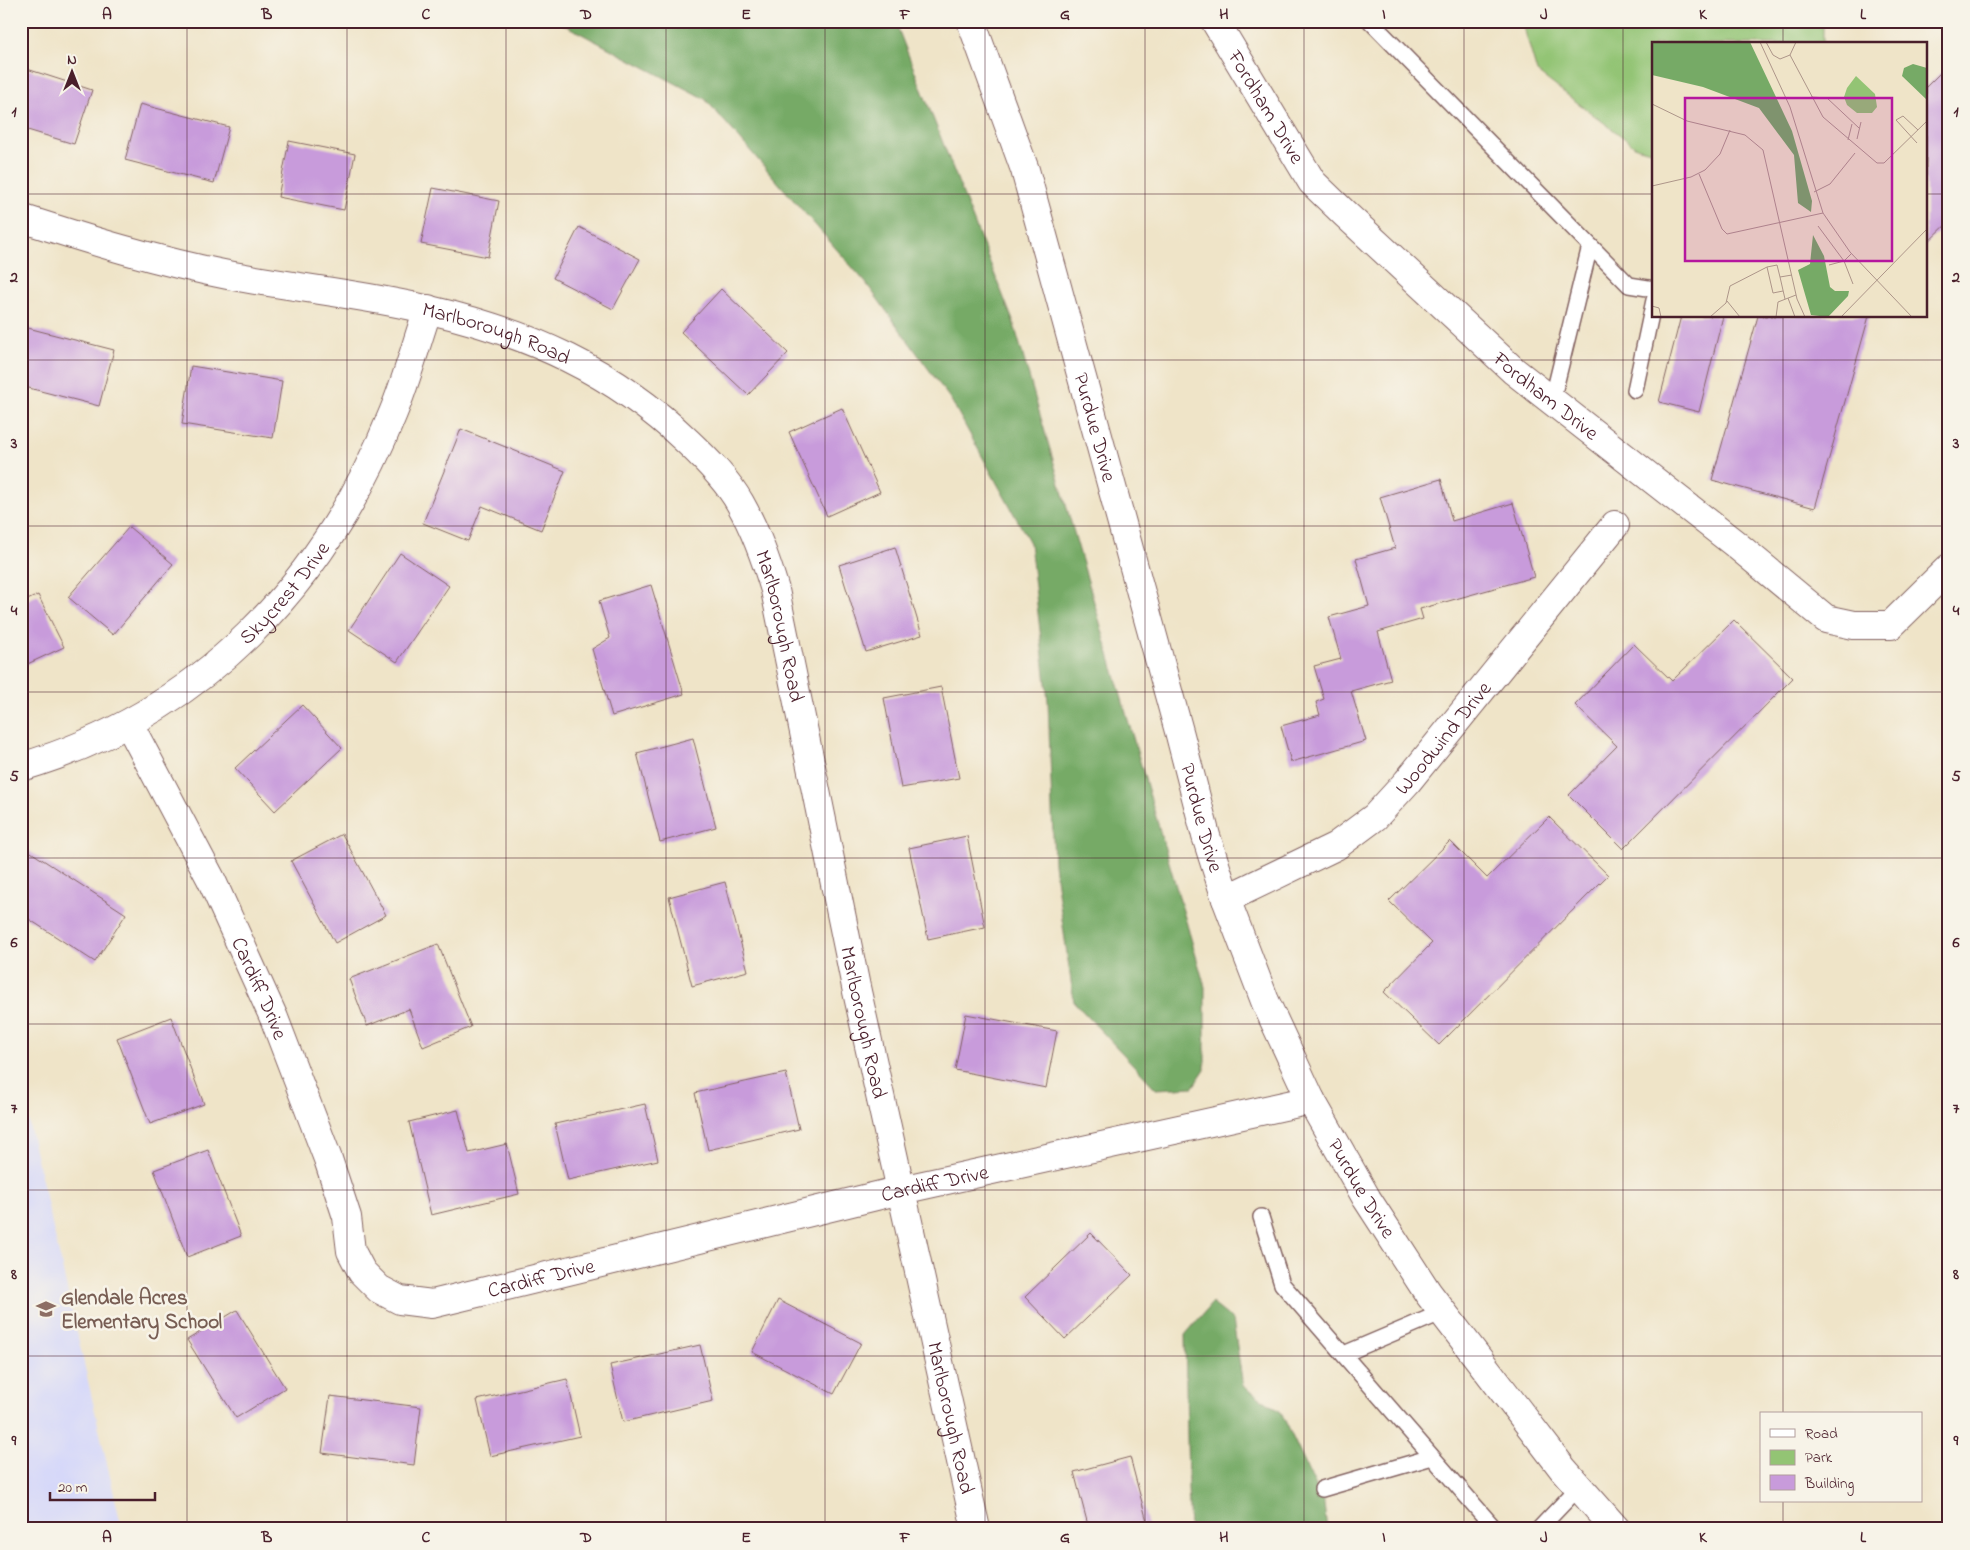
<svg xmlns="http://www.w3.org/2000/svg" width="1970" height="1550" viewBox="0 0 1970 1550" font-family="'Indie Flower',sans-serif">
  <rect width="100%" height="100%" fill="#f7f3e8"/>
  <filter id="ink" filterUnits="userSpaceOnUse"><feTurbulence type="fractalNoise" baseFrequency=".02" numOctaves="2"/><feDisplacementMap in="SourceGraphic" scale="10" xChannelSelector="R" yChannelSelector="G"/><feConvolveMatrix kernelMatrix="1 2 1 2 8 2 1 2 1" color-interpolation-filters="sRGB"/></filter>
  <filter id="wash" filterUnits="userSpaceOnUse"><feTurbulence type="fractalNoise" baseFrequency=".0096" numOctaves="4" result="noise"/><feDisplacementMap in="SourceGraphic" scale="20" xChannelSelector="R" yChannelSelector="G"/><feGaussianBlur stdDeviation="1.12" result="paint"/><feColorMatrix in="noise" values="0 0 0 0 0 0 0 0 0 0 0 0 0 0 0 0 0 1.4 0 .05"/><feComposite in="paint" operator="in"/></filter>
  <g filter="url(#wash)">
    <rect width="100%" height="100%" fill="#efe4c8"/>
    <path fill="#d6d8f9" d="M21,1089l101,440h-101z"/>
    <path fill="#93c474" stroke="#6e7250" d="M1522,21h301v23h-169v108l-18,-5 -99,-75z"/>
    <path fill="#76aa66" stroke="#606448" d="M557,21h338l118,300 192,666v82l-12,18 -37,2 -82,-87 -20,-138 -6,-163 -18,-158 -79,-143 -85,-117 -161,-184z
      M1212,1303l21,17 10,66 38,26 43,92 3,25h-137l-2,-40 -3,-154z"/>
    <g id="blocks">
      <path fill="#c89bdb" d="M1949,64v158l-23,22v-157z
        M27,69l65,21 -18,54 -53,-16v-40z
        M140,104l89,23 -15,56 -89,-23z
        M289,141l66,13 -11,56 -66,-13z
        M433,188l66,13 -11,56 -67,-13z
        M579,227l61,32 -27,50 -60,-31z
        M721,289l67,64 -40,42 -67,-63z
        M1681,316h42l-24,96 -40,-10z
        M1758,316h111l-54,192 -103,-28z
        M24,327l90,23 -15,56 -78,-20v-47z
        M191,366l91,15 -9,57 -91,-14z
        M842,408l38,84 -53,24 -38,-84z
        M461,429l104,42 -24,59 -59,-24 -14,35 -45,-18z
        M1441,479l11,42 61,-18 21,74 -114,32 3,10 -45,13 13,48 -40,11 15,50 -75,21 -10,-36 39,-11 -4,-13 8,-3 -10,-33 27,-7 -12,-42 40,-11 -13,-47 39,-11 -15,-51z
        M129,527l44,37 -60,71 -45,-38z
        M895,547l27,88 -56,17 -27,-87z
        M400,553l49,33 -52,76 -48,-32z
        M651,585l33,109 -72,22 -20,-67 18,-11 -11,-37z
        M38,595l26,52 -43,20v-64z
        M1734,620l59,58 -170,171 -54,-54 48,-49 -42,-41 59,-61 38,37z
        M941,687l18,91 -58,10 -17,-90z
        M302,705l40,43 -67,63 -40,-43z
        M693,738l23,89 -56,15 -23,-89z
        M1549,817l59,58 -169,170 -55,-53 48,-49 -43,-42 61,-60 37,37z
        M342,834l44,81 -51,28 -44,-82z
        M967,836l18,91 -57,12 -19,-91z
        M23,847l103,67 -31,48 -74,-48v-63z
        M725,882l23,89 -56,15 -23,-89z
        M438,944l33,83 -48,20 -14,-38 -42,17 -18,-47z
        M966,1014l91,17 -11,57 -91,-18z
        M171,1017l33,87 -54,20 -33,-86z
        M786,1073l13,56 -91,21 -13,-57z
        M645,1104l13,56 -90,20 -13,-56z
        M458,1110l11,43 38,-9 12,50 -88,21 -22,-93z
        M208,1150l33,86 -54,21 -33,-87z
        M1091,1233l41,42 -67,64 -40,-42z
        M778,1300l83,43 -27,51 -82,-42z
        M237,1310l48,78 -49,30 -49,-78z
        M700,1345l13,56 -90,21 -13,-57z
        M567,1379l13,57 -90,20 -13,-56z
        M330,1396l91,11 -7,58 -92,-12z
        M1130,1457l19,72h-60l-15,-57z"/>
    </g>
  </g>
  <g filter="url(#ink)">
    <use href="#blocks" fill-opacity="0" stroke="#846462" stroke-width="1"/>
    <g fill="none" stroke-linecap="round" stroke-linejoin="round">
      <defs>
        <path id="service" d="M1370,21l259,264 25,4
          M1635,390l19,-90
          M1552,401l38,-155
          M1261,1217l21,67 213,245
          M1344,1354l99,-42
          M1322,1489l110,-32
          M1539,1529l40,-42"/>
        <g id="minor">
          <path id="s1" d="M1215,21l97,161 32,31 170,158 220,172 92,76 28,6h37l58,-57"/>
          <path id="s2" d="M21,218c68,22 136,43 207,57 67,13 135,19 202,35 99,23 184,61 258,132 19,18 39,38 52,61 16,28 26,57 35,87l81,397 120,542"/>
          <path id="s3" d="M129,724l82,155 63,139 54,141 19,58 4,34 11,21 17,17 21,11 32,4 469,-114 410,-90"/>
          <path id="s4" d="M21,767c180,-53 303,-182 372,-354 14,-34 23,-69 35,-104"/>
          <path id="s5" d="M1226,899l110,-53 39,-29 32,-35 208,-257"/>
        </g>
        <g id="tertiary">
          <path id="s6" d="M971,21l54,149 155,565 26,101 20,63 39,102 46,99 56,99 61,94 135,176 53,60"/>
        </g>
      </defs>
      <use href="#service" stroke="#846462" stroke-width="18"/>
      <use href="#minor" stroke="#846462" stroke-width="30"/>
      <use href="#tertiary" stroke="#846462" stroke-width="30"/>
      <use href="#service" stroke="#fff" stroke-width="15"/>
      <use href="#minor" stroke="#fff" stroke-width="28"/>
      <use href="#tertiary" stroke="#fff" stroke-width="28"/>
    </g>
  </g>
  <path fill="none" stroke="#4a1f2b" stroke-width="1" stroke-opacity="0.55" d="M187,21v1508M347,21v1508M506,21v1508M666,21v1508M825,21v1508M985,21v1508M1145,21v1508M1304,21v1508M1464,21v1508M1623,21v1508M1783,21v23M21,194h1633M1926,194h23M1783,316v1098M21,360h1928M21,526h1928M21,692h1928M21,858h1928M21,1024h1928M21,1190h1928M21,1356h1928M1783,1501v28"/>
  <defs>
    <symbol id="school-bare" viewBox="-9 -9 18 18"><path d="M0-5L7-2L0 1L-7-2ZM-4 1L0 2.5L4 1V4Q0 6-4 4Z" fill="#8d6e63" stroke="#f7f3e8" stroke-width="2.5" paint-order="stroke"/></symbol>
  </defs>
  <g fill-rule="evenodd">
    <use href="#school-bare" x="32" y="1295" width="28" height="28"/>
  </g>
  <g text-anchor="middle" stroke-width="5" stroke-linejoin="round" paint-order="stroke">
    <g font-size="21" fill="#4a1f2b" stroke="#f7f3e8">
      <text dy="7" stroke="none"><textPath href="#s1" startOffset="100">Fordham Drive</textPath></text>
      <text dy="7" stroke="none"><textPath href="#s2" startOffset="490">Marlborough Road</textPath></text>
      <text dy="7" stroke="none"><textPath href="#s1" startOffset="505">Fordham Drive</textPath></text>
      <text dy="7" stroke="none"><textPath href="#s6" startOffset="425">Purdue Drive</textPath></text>
      <text dy="7" stroke="none"><textPath href="#s4" startOffset="321">Skycrest Drive</textPath></text>
      <text dy="7" stroke="none"><textPath href="#s2" startOffset="924">Marlborough Road</textPath></text>
      <text dy="7" stroke="none"><textPath href="#s5" startOffset="275">Woodwind Drive</textPath></text>
      <text dy="7" stroke="none"><textPath href="#s6" startOffset="830">Purdue Drive</textPath></text>
      <text dy="7" stroke="none"><textPath href="#s3" startOffset="295">Cardiff Drive</textPath></text>
      <text dy="7" stroke="none"><textPath href="#s2" startOffset="1329">Marlborough Road</textPath></text>
      <text dy="7" stroke="none"><textPath href="#s3" startOffset="1195">Cardiff Drive</textPath></text>
      <text dy="7" stroke="none"><textPath href="#s6" startOffset="1235">Purdue Drive</textPath></text>
      <text dy="7" stroke="none"><textPath href="#s3" startOffset="790">Cardiff Drive</textPath></text>
      <text dy="7" stroke="none"><textPath href="#s2" startOffset="1734">Marlborough Road</textPath></text>
    </g>
    <g font-size="21" font-weight="bold" fill="#785e54" stroke="#f7f3e8" text-anchor="start">
      <text x="61" y="1304">Glendale Acres<tspan x="61" dy="24">Elementary School</tspan></text>
    </g>
  </g>
  <g transform="translate(1652 42)">
    <rect width="275" height="275" fill="#efe4c8"/>
    <path d="M204,34l19,18 2,13 -5,6h-15l-10,-8 -3,-8 3,-9z" fill="#93c474"/>
    <path d="M0,0h98l42,89 20,70 -1,11 -13,-9 -4,-48 -35,-47 -56,-21 -51,-12zM261,22l14,4v32l-25,-24 2,-8zM161,193l11,21 6,31 5,4h14l-1,5 -20,21 -17,-2 -13,-45 12,-6z" fill="#76aa66"/>
    <path fill="none" stroke="#ad9589" stroke-width="1" d="M108,0l30,65 33,106 27,39 62,65M114,0l7,13 7,4 10,-4 6,-13M138,13l33,62 54,46h7l43,-42M159,55l16,1 32,30M0,62l35,17 58,14 18,15 34,149 8,18M205,97l4,-17M196,98l4,-16M265,101l-21,-23 7,-4 15,14M47,132l23,55 5,5 96,-21M0,144l39,-9 14,-7 15,-16 10,-24M162,150l16,-8 25,-31M166,184l26,35 9,23M177,223l15,-4 7,-7M128,235l-3,-12 -10,2 6,26 10,-2M136,256l7,19M133,257l-5,-22 12,-2M75,259l13,16M0,264l7,2 2,9M58,275l16,-14 4,-17 37,-19M124,275l2,-15 18,-7M189,275l86,-88"/>
    <path fill="#b5179e" fill-opacity="0.15" stroke="#b5179e" stroke-width="2.5" d="M33,56h207v163h-207z"/>
    <rect width="275" height="275" fill="none" stroke="#4a1f2b" stroke-width="2.5"/>
  </g>
  <rect width="1970" height="1550" fill="none" stroke="#f7f3e8" stroke-width="55"/>
  <rect x="1760" y="1412" width="162" height="90" fill="#f7f3e8" stroke="#b29e9c"/>
  <rect x="1770" y="1429" width="25" height="8" fill="#ffffff" stroke="#b29e9c"/>
  <text x="1805" y="1438" font-size="15" fill="#4a1f2b">Road</text>
  <rect x="1770" y="1450" width="25" height="15" fill="#93c474" stroke="#b29e9c"/>
  <text x="1805" y="1462" font-size="15" fill="#4a1f2b">Park</text>
  <rect x="1770" y="1475" width="25" height="15" fill="#c89bdb" stroke="#b29e9c"/>
  <text x="1805" y="1488" font-size="15" fill="#4a1f2b">Building</text>
  <g transform="translate(72 72)" stroke="#f7f3e8" stroke-width="4" paint-order="stroke">
  <path d="M0-4L9 19L0 12L-9 19Z" fill="#4a1f2b"/>
  <text y="-8" font-size="14" font-weight="bold" text-anchor="middle" fill="#4a1f2b">N</text>
  </g>
  <path d="M50 1492v8h105v-8" fill="none" stroke="#4a1f2b" stroke-width="2.5"/>
  <text x="58" y="1492" font-size="15" fill="#4a1f2b" stroke="#f7f3e8" stroke-width="4" paint-order="stroke">20 m</text>
  <rect x="28" y="28" width="1914" height="1494" fill="none" stroke="#4a1f2b" stroke-width="2"/>
  <g font-size="16" text-anchor="middle" font-weight="bold" fill="#4a1f2b">
    <text x="107" y="19">A</text>
    <text x="267" y="19">B</text>
    <text x="426" y="19">C</text>
    <text x="586" y="19">D</text>
    <text x="746" y="19">E</text>
    <text x="905" y="19">F</text>
    <text x="1065" y="19">G</text>
    <text x="1224" y="19">H</text>
    <text x="1384" y="19">I</text>
    <text x="1544" y="19">J</text>
    <text x="1703" y="19">K</text>
    <text x="1863" y="19">L</text>
    <text x="14" y="116">1</text>
    <text x="1956" y="116">1</text>
    <text x="14" y="282">2</text>
    <text x="1956" y="282">2</text>
    <text x="14" y="448">3</text>
    <text x="1956" y="448">3</text>
    <text x="14" y="615">4</text>
    <text x="1956" y="615">4</text>
    <text x="14" y="781">5</text>
    <text x="1956" y="781">5</text>
    <text x="14" y="947">6</text>
    <text x="1956" y="947">6</text>
    <text x="14" y="1113">7</text>
    <text x="1956" y="1113">7</text>
    <text x="14" y="1279">8</text>
    <text x="1956" y="1279">8</text>
    <text x="14" y="1445">9</text>
    <text x="1956" y="1445">9</text>
    <text x="107" y="1542">A</text>
    <text x="267" y="1542">B</text>
    <text x="426" y="1542">C</text>
    <text x="586" y="1542">D</text>
    <text x="746" y="1542">E</text>
    <text x="905" y="1542">F</text>
    <text x="1065" y="1542">G</text>
    <text x="1224" y="1542">H</text>
    <text x="1384" y="1542">I</text>
    <text x="1544" y="1542">J</text>
    <text x="1703" y="1542">K</text>
    <text x="1863" y="1542">L</text>
  </g>
</svg>
